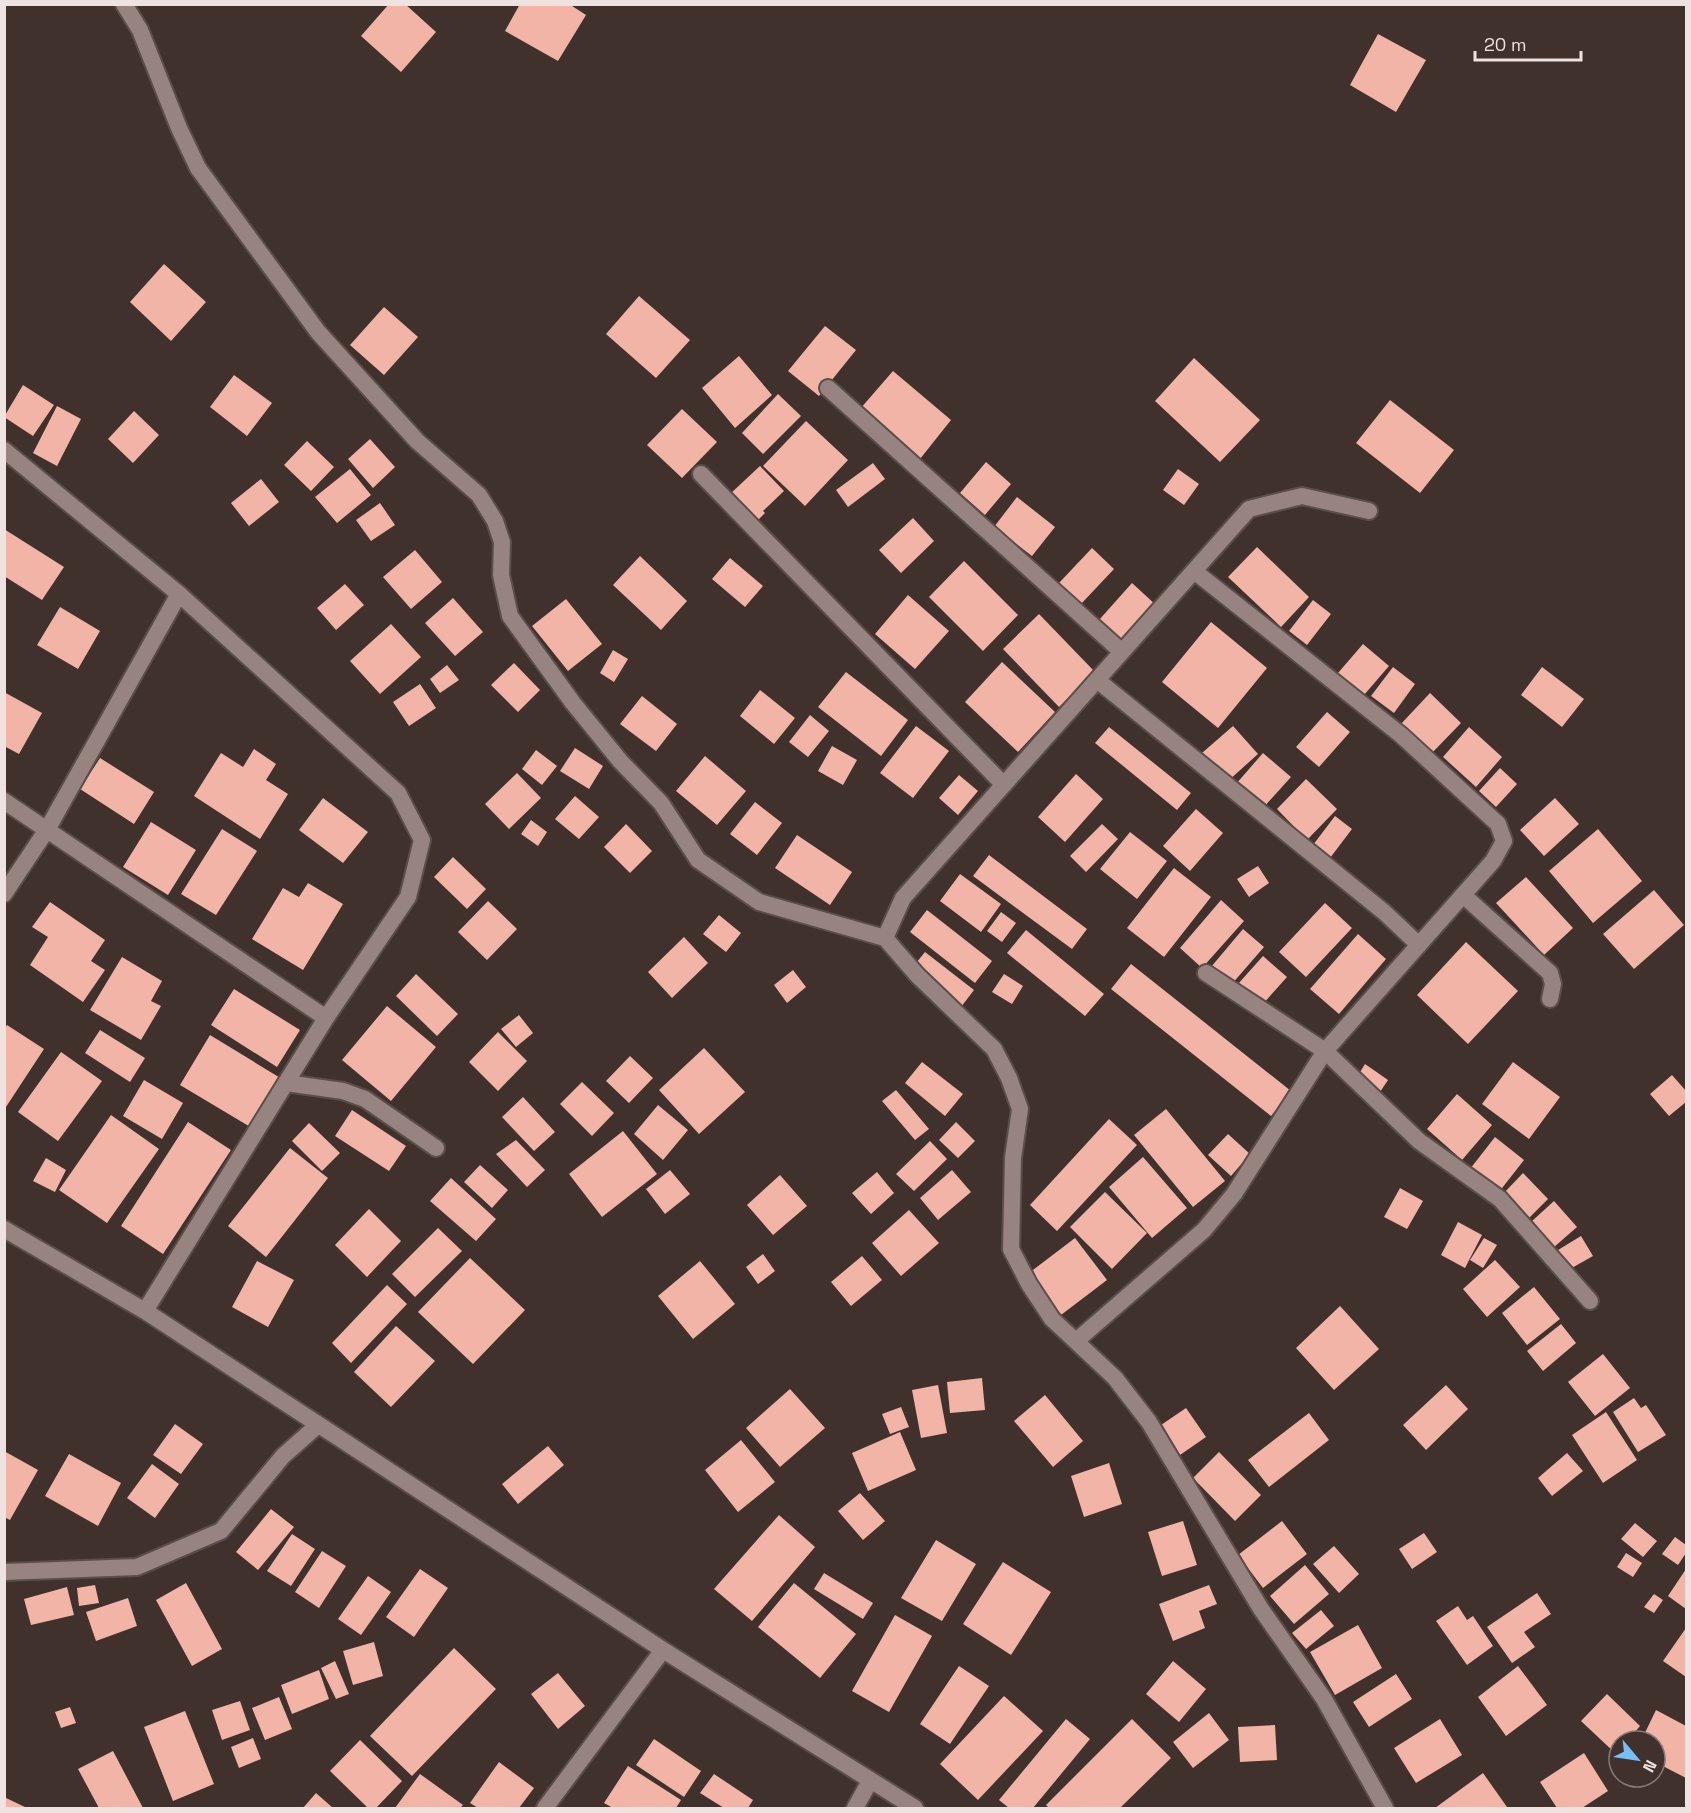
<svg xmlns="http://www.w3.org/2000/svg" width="1691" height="1813" viewBox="0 0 1691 1813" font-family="'Space Grotesk',sans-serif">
  <rect width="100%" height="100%" fill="#41312d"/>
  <path fill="#f2b4a6" d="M389,4h16l31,28 -35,40 -40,-36z
    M520,4h49l17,11 -28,46 -53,-30z
    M1378,34l48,26 -30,52 -46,-27z
    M164,264l42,38 -35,39 -41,-39z
    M639,296l51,44 -34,38 -50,-44z
    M384,307l34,30 -34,38 -34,-30z
    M825,326l31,24 -37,46 -31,-25z
    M739,356l33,39 -37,33 -33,-40z
    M1194,358l66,62 -40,42 -65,-61z
    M893,371l58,49 -31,39 -60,-50z
    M234,375l38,28 -25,33 -37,-29z
    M23,385l31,20 -21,31 -29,-19z
    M778,394l23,22 -38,38 -21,-21z
    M1390,400l64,50 -34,43 -64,-50z
    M57,406l24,13 -24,47 -24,-13z
    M682,409l35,33 -35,36 -35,-33z
    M134,411l25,24 -26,28 -25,-24z
    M806,421l42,39 -43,46 -42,-40z
    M370,439l25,28 -22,21 -25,-29z
    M307,441l27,26 -23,24 -27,-26z
    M986,462l25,22 -26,31 -25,-22z
    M873,463l12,16 -37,28 -12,-17z
    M760,466l24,25 -21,20 2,2 -9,9 -26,-28z
    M350,469l21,26 -34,28 -22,-26z
    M1178,469l21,15 -15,21 -21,-15z
    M261,479l18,23 -30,24 -18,-23z
    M1017,497l38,30 -23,29 -38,-29z
    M380,503l15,22 -24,16 -15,-21z
    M913,518l21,23 -33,32 -22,-23z
    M4,529l60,38 -22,33 -38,-24z
    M1257,547l52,50 -28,30 -53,-50z
    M1092,548l22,21 -33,35 -22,-21z
    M415,550l27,32 -31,27 -28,-32z
    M640,556l47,45 -26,29 -48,-45z
    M730,558l33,28 -18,21 -33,-28z
    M964,561l54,54 -35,36 -54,-54z
    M1132,583l25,23 -32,37 -26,-23z
    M345,584l19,21 -28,25 -19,-22z
    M908,595l41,36 -34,38 -40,-35z
    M453,598l30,34 -28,24 -30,-33z
    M566,599l36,45 -34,27 -36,-45z
    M1313,600l18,14 -24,31 -18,-14z
    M60,607l40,24 -22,38 -41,-24z
    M1039,614l56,58 -36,35 -56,-58z
    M1211,622l56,46 -49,60 -56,-46z
    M391,624l30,33 -41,37 -30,-33z
    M1363,644l26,22 -25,29 -26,-22z
    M613,650l15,9 -14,23 -14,-9z
    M1002,662l53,50 -37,40 -53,-50z
    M514,663l26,27 -22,22 -27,-27z
    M447,665l12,15 -19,13 -10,-14z
    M1393,667l22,17 -21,29 -23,-17z
    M1542,667l42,32 -22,28 -41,-32z
    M846,672l62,48 -27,36 -63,-49z
    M420,684l16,24 -27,18 -16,-24z
    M760,690l35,28 -21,26 -34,-28z
    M4,692l38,21 -23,41 -15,-8z
    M1430,693l31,30 -30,31 -31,-29z
    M642,696l35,28 -21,27 -36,-27z
    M1327,712l23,20 -31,35 -23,-20z
    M810,715l19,16 -21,26 -19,-15z
    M916,726l33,25 -36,47 -33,-25z
    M1233,726l25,28 -30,27 -26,-28z
    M1109,727l82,66 -14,17 -82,-67z
    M1469,727l33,30 -26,30 -33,-30z
    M832,746l25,14 -14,25 -25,-14z
    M575,748l28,18 -14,23 -29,-18z
    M254,749l22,15 -10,16 22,14 -28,45 -66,-43 27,-43 22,14z
    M536,750l21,16 -15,19 -20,-16z
    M1263,753l28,24 -28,31 -27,-24z
    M705,756l41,35 -29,34 -41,-34z
    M100,758l54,34 -20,32 -54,-35z
    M1500,768l17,16 -21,23 -17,-16z
    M517,773l24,25 -32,31 -24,-25z
    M1076,774l27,25 -38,43 -27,-25z
    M959,775l19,16 -20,24 -19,-17z
    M1306,779l31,30 -30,31 -30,-31z
    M575,796l24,21 -20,22 -24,-20z
    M323,798l45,34 -25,31 -44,-33z
    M1555,798l24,26 -35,32 -24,-26z
    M755,802l27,21 -25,32 -27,-21z
    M1196,809l27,24 -33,38 -27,-25z
    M1335,816l17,13 -22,29 -17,-13z
    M531,820l16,12 -9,14 -17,-12z
    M151,822l45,28 -28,45 -45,-28z
    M626,824l26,27 -22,22 -26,-26z
    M1102,824l16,15 -32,33 -16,-16z
    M222,829l35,22 -41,64 -35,-21z
    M1598,829l44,52 -49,42 -44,-52z
    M1130,832l37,29 -30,38 -37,-30z
    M797,835l55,37 -22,33 -55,-37z
    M989,855l98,74 -15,20 -99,-73z
    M453,857l33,32 -19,20 -33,-32z
    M1258,866l11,17 -20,14 -12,-18z
    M1174,868l37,29 -47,60 -37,-29z
    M960,874l41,30 -20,28 -41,-31z
    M1526,877l47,51 -29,27 -48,-52z
    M308,883l35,21 -40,66 -51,-31 31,-51 16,9z
    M1654,890l30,35 -50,44 -31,-35z
    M1221,900l23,21 -42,47 -22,-20z
    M488,901l29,28 -30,31 -29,-28z
    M50,902l55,38 -14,21 14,9 -22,32 -53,-37 18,-28 -16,-10z
    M1325,903l27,25 -46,49 -27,-25z
    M927,910l65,51 -17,22 -65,-51z
    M1001,912l15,11 -14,19 -15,-11z
    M719,915l22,18 -15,19 -23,-18z
    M1243,929l21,18 -33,38 -20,-18z
    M1026,930l78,64 -19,22 -78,-63z
    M1358,934l28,25 -47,55 -29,-25z
    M684,937l24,26 -36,35 -24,-26z
    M1466,942l52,49 -50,53 -51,-49z
    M925,952l49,38 -13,17 -49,-39z
    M1263,956l24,21 -25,28 -24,-21z
    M122,957l40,24 -11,20 10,5 -20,34 -51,-30z
    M1131,964l160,127 -20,25 -160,-127z
    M793,970l13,17 -19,16 -13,-18z
    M416,974l42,40 -21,22 -41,-40z
    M1004,974l19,12 -11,18 -20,-12z
    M234,989l66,41 -23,37 -66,-42z
    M387,1006l49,41 -45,54 -49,-41z
    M519,1015l14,18 -17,14 -15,-18z
    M7,1025l37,24 -40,61v-81z
    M100,1030l45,28 -15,24 -45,-29z
    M498,1032l29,29 -29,30 -29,-29z
    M210,1035l72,44 -30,49 -72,-43z
    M704,1048l41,44 -46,42 -40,-44z
    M61,1052l41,29 -44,60 -40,-29z
    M630,1056l23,22 -24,25 -23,-22z
    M922,1062l41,32 -18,22 -40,-33z
    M1513,1062l47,35 -31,42 -47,-35z
    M1365,1064l23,16 -8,12 -23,-15z
    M1672,1075l14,16v11l-17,14 -19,-22z
    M144,1080l39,23 -21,36 -39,-23z
    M582,1082l32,31 -22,23 -32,-32z
    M896,1090l33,39 -14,11 -33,-39z
    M1457,1094l35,31 -30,35 -35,-31z
    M523,1097l32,35 -21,19 -32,-34z
    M658,1105l30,25 -25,30 -29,-26z
    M1166,1109l59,72 -32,26 -59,-72z
    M352,1110l54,36 -17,25 -54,-35z
    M111,1115l48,34 -52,74 -48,-33z
    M1109,1119l28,26 -80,86 -27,-26z
    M188,1122l43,28 -68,104 -42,-28z
    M956,1122l19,19 -17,17 -19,-18z
    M309,1123l31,30 -18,18 -30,-30z
    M623,1131l34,43 -55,43 -33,-43z
    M1228,1134l22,20 -19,22 -23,-21z
    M1495,1137l29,23 -25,32 -29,-23z
    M516,1140l29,30 -18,17 -31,-33z
    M930,1141l17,18 -33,32 -18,-17z
    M290,1148l38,30 -62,79 -38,-31z
    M1143,1157l44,51 -35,30 -43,-51z
    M46,1158l20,12 -11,22 -22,-11z
    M480,1165l28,25 -16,18 -28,-26z
    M670,1170l20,24 -25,20 -19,-25z
    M952,1170l19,22 -33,28 -18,-22z
    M877,1172l17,21 -23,21 -19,-21z
    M1523,1173l25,26 -21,21 -25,-25z
    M780,1175l27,31 -34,29 -26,-30z
    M451,1178l45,41 -20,22 -46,-40z
    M1400,1188l23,13 -16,28 -23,-12z
    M1105,1192l42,41 -35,36 -42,-42z
    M1554,1201l23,26 -24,21 -22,-26z
    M369,1209l32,32 -34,36 -32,-32z
    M909,1210l30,33 -38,33 -29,-33z
    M1458,1222l24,13 -17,33 -24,-13z
    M438,1228l24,23 -47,46 -23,-23z
    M1581,1236l12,20 -23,13 -12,-19z
    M1075,1238l32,42 -46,35 -32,-42z
    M1484,1238l13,7 -14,23 -13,-8z
    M763,1254l12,17 -17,13 -12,-17z
    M862,1256l20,24 -31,26 -20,-24z
    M470,1258l55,52 -52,54 -55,-52z
    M1495,1260l25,27 -33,30 -24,-28z
    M257,1261l37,19 -26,47 -36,-20z
    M700,1261l35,43 -42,35 -35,-43z
    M387,1285l20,19 -56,59 -19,-20z
    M1534,1287l26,32 -33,26 -25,-32z
    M1340,1306l39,43 -45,41 -38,-42z
    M1561,1324l15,19 -33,28 -16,-20z
    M396,1326l39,35 -44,46 -37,-35z
    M1603,1354l27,34 -35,28 -27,-34z
    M982,1378l3,32 -35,3 -3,-31z
    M938,1385l9,48 -26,5 -9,-48z
    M1446,1385l22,24 -42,41 -23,-25z
    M790,1389l35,39 -45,39 -34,-39z
    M1045,1395l38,46 -30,26 -39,-46z
    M1634,1398l7,10 5,-3 20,30 -28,17 -25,-40z
    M901,1407l8,20 -19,7 -8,-20z
    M1186,1408l20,29 -26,18 -19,-30z
    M1606,1412l31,48 -34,23 -31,-48z
    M1309,1413l20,27 -60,47 -21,-27z
    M175,1424l28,20 -22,30 -28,-19z
    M900,1432l16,38 -48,21 -16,-38z
    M741,1440l34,42 -37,30 -33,-42z
    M548,1446l16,19 -46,39 -16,-20z
    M4,1451l34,19 -28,50 -6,-3z
    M1219,1452l42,43 -26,26 -42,-43z
    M1567,1453l16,18 -31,25 -14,-18z
    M69,1454l52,29 -23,43 -53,-30z
    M1109,1463l13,41 -38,13 -13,-41z
    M152,1464l27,20 -24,34 -28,-20z
    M860,1493l25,28 -22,19 -25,-29z
    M271,1509l23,18 -36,43 -22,-18z
    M779,1515l36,32 -63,74 -38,-32z
    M1183,1521l14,44 -35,11 -14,-44z
    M1282,1521l25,33 -44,34 -25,-33z
    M1635,1523l22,18 -14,16 -22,-18z
    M1424,1533l13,19 -25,17 -13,-20z
    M292,1534l23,15 -24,37 -24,-15z
    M1675,1537l11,8v8l-8,12 -16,-11z
    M936,1540l40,24 -34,57 -41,-23z
    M1334,1546l25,28 -20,19 -26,-29z
    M322,1551l24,15 -27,42 -24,-16z
    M1626,1553l16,10 -9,14 -16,-10z
    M1003,1562l48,30 -40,63 -48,-31z
    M1305,1565l24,29 -35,30 -24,-28z
    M420,1569l28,19 -34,49 -28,-20z
    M1686,1569v40l-18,-13z
    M824,1573l49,30 -10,16 -49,-30z
    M368,1576l23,16 -30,43 -23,-16z
    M186,1583l36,66 -30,17 -36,-66z
    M794,1583l62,51 -36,44 -62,-51z
    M95,1585l4,18 -20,3 -2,-18z
    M1209,1585l8,19 -18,7 6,17 -32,13 -14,-37z
    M67,1587l7,28 -43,10 -7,-26z
    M1537,1593l14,21 -27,18 11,15 -23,16 -25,-36z
    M1654,1594l9,6 -9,13 -10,-6z
    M128,1598l9,28 -41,15 -10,-29z
    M1458,1606l9,14 6,-4 20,30 -26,19 -31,-44z
    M1321,1610l13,16 -28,23 -14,-16z
    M895,1615l37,21 -43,76 -37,-21z
    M1358,1625l24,43 -47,27 -25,-43z
    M1686,1628v49l-23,-16z
    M374,1642l9,34 -30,9 -10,-34z
    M454,1648l42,41 -84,87 -42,-40z
    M335,1661l14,33 -13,5 -15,-31z
    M1173,1661l33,28 -27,33 -33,-28z
    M959,1666l30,20 -39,58 -30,-20z
    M1518,1666l29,39 -41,31 -28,-39z
    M319,1670l10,29 -37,15 -11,-29z
    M558,1673l27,33 -27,23 -27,-35z
    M1396,1674l16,25 -43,28 -16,-25z
    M1607,1694l33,32 -13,15h-8v8l-4,4 -34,-32z
    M1004,1696l39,35 -65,69 -38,-36z
    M279,1697l13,32 -27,11 -13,-32z
    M240,1701l10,29 -28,10 -10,-30z
    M70,1707l6,16 -15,5 -6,-16z
    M1656,1710l30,16v52l-31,-16v-21h-14z
    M185,1711l29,73 -41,17 -29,-74z
    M1209,1713l20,27 -36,28 -20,-26z
    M1066,1719l24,20 -57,69h-24l-10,-8z
    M1132,1719l39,39 -51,50h-71l-3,-3z
    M1440,1719l22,36 -46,28 -22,-35z
    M1275,1725l2,35 -37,2 -2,-35z
    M253,1738l8,21 -22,9 -8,-21z
    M654,1739l47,32 -17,26 -48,-32z
    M360,1740l42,41 -26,27h-8l-38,-37z
    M113,1751l30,57h-44l-21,-39z
    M1584,1753l24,38 -26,17h-25l-17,-26z
    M499,1762l35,26 -15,20h-41l-8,-5z
    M628,1766l53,34 -5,8h-63l-9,-5z
    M1483,1773l24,34 -72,1z
    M420,1774l43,31 -3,3h-65z
    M714,1774l39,26 -5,8h-24l-24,-15z
    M316,1793l17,15h-30z
    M4,1797l23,11h-23z"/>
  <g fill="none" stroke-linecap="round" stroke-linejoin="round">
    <defs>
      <path id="service" d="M855,1808l15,-27"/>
      <path id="minor" d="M124,4l16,26 39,98 19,40 120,164 99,109 62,54 16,26 7,21 -1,33 9,41 63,87 48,59 40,41 37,57 61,42 126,36
        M828,388l294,264
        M4,450l175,144 219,199 24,47 -14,57 -82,121 -181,293
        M701,474l302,310
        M1369,511l-67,-15 -53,13 -346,389 -18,40 32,37 77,74 15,29 11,31 -7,49 -2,91 18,35 23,35 63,59 34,44 112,187 63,90 61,109
        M1097,680l287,232 35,33
        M4,801l322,217
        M4,894l44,-66 131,-234
        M1463,895l87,78 3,11 -3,15
        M1206,973l119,78 94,90 81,58 90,102
        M286,1083l57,8 22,8 71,49
        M4,1229l141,82 518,339 252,158
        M1076,1341l128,-111 30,-36 91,-143 168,-190 11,-20 -6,-17 -97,-89 -207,-164
        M4,1572l133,-5 84,-36 62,-75 35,-31
        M545,1808l118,-158"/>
    </defs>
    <use href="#service" stroke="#5b4d4a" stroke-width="20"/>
    <use href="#minor" stroke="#5b4d4a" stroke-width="20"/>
    <use href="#service" stroke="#97837f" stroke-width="16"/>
    <use href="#minor" stroke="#97837f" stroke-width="16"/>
  </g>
  <rect width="1691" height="1813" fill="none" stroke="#eee3e0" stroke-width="12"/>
  <g transform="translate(1637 1759) rotate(119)"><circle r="28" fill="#41312d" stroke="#867875" stroke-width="1.5"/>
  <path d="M0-4.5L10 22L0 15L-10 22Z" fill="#77c0f7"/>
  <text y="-9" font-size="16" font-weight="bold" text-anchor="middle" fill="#eee3e0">N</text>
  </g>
  <path d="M1475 51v9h106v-9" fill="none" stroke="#eee3e0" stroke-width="3"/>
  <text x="1484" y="51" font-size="18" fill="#eee3e0" stroke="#41312d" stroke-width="4.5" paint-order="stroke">20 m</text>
</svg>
